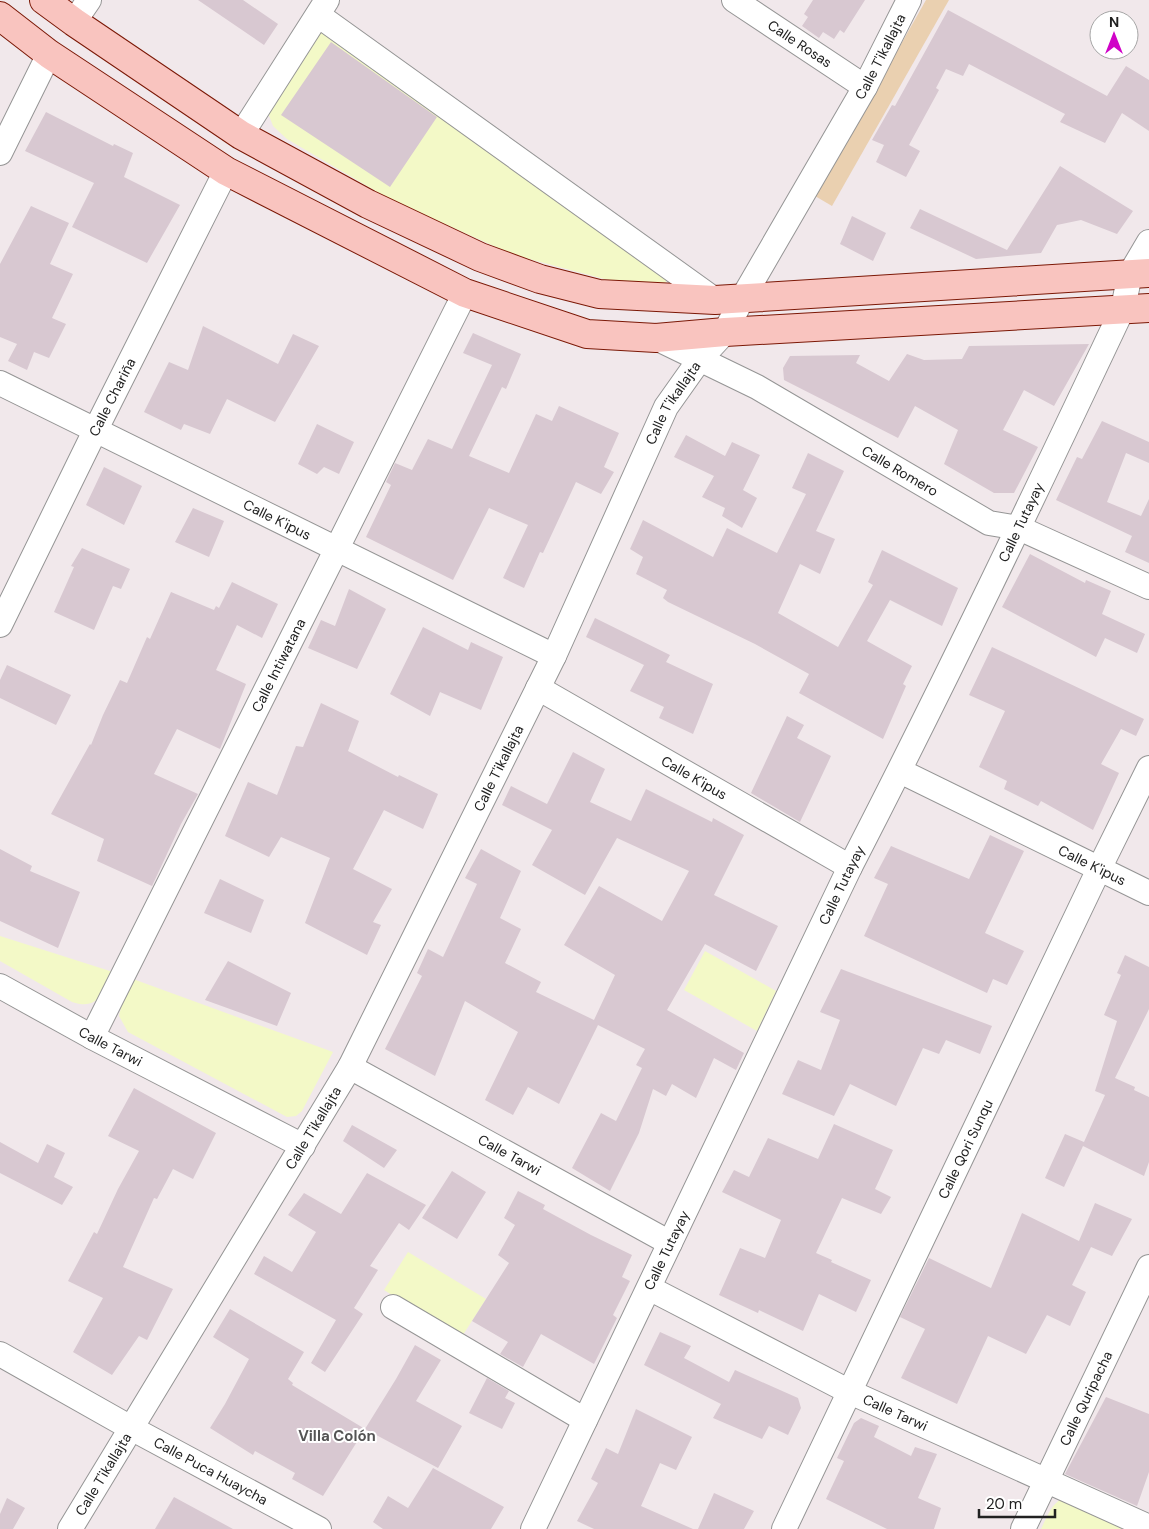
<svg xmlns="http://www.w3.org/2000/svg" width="1149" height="1529" viewBox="0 0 1149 1529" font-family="'DM Sans',sans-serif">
  <rect width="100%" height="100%" fill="#f1e8eb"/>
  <path fill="#ead0b0" d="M926,0h23l-117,206 -17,-10z"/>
  <path fill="#f3f9c7" d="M320,33h6l342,244 -3,7 -53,-3 -98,-26 -123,-55 -104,-61 -14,-13 -5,-13 46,-76z
    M0,936l113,36c-11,20 -14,39 -41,30l-72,-41z
    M705,951l71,40 -19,40 -73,-41z
    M133,979l200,73 -31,59 -6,5 -9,1 -159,-85 -9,-16 3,-13z
    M408,1252l78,47 -25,39 -77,-48z
    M1063,1498l74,31h-96c6,-12 10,-25 22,-31z"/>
  <path fill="#d8c8d1" d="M198,0h45l35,24 -14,21z
    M813,0h52l-21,33 -4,-3 -6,9 -11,-7 -4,6 -17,-12 6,-9 -4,-3z
    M948,10l159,86 19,-30 23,14v51l-27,-18 -17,30 -45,-21 5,-8 -96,-50 -6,12 -17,-7 -10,19 3,2 -30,55 11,6 -14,26 -30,-15 8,-17 -12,-5 20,-35 3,1z
    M331,42l106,75 -47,70 -109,-72z
    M46,112l67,34 1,-2 19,9 -9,24 56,28 -33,58 -75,-36 22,-44 -69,-32z
    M1060,166l73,45 -16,23 -36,-14 -24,5 -16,28 -65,6 -66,-31 10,-19 87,41z
    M31,206l38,17 -19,41 23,10 -21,44 14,6 -17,34 -15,-6 -7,18 -19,-9 9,-17 -17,-7v-73z
    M852,216l34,17 -13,28 -33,-17z
    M203,326l75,38 15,-30 26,12 -44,76 -48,-23 -17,35 -26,-10 -3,6 -37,-18 25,-50 19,8z
    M473,333l48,21 -15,35 -4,-2 -33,69 40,17 27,-59 16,7 7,-15 60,27 -15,34 10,5 -13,22 -25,-12 -33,71 -3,-1 -16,36 -21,-10 25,-53 -39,-17 -36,72 -87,-43 25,-52 -5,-3 9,-19 17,7 16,-31 24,10 40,-84 -29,-12z
    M1089,344l-35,62 -30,-16 -21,40 35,17 -24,46h-20l-50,-29 14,-34 -43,-24 -17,32 -114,-58 -1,-12 7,-12 70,-1 -4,8 33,18 18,-27 17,6 38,-1 7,-13z
    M1102,421l47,21v21l-23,-10 -19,49 34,14 8,-17v64l-24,-11 7,-16 -76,-36 21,-43 5,2z
    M317,424l37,18 -15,32 -15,-7 -7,7 -19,-10z
    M686,435l39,21 7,-14 28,13 -17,35 14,8 -15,30 -20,-12 3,-8 -23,-11 12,-21 -40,-19z
    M808,453l36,18 -28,60 19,8 -15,35 -20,-10 -22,49 60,34 35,-62 -5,-3 14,-32 76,38 -16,38 -52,-26 -23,41 45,25 -9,18 3,2 -23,53 -84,-46 10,-19 -54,-30 -87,-42 -5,-4 4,-8 -31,-16 7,-17 -13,-8 13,-29 70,37 14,-29 50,25 29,-59 -14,-6z
    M104,467l38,19 -18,39 -38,-20z
    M193,508l31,13 -15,36 -34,-15z
    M82,548l48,21 -9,20 -8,-3 -19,44 -40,-18 20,-45 -3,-1z
    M1030,554l55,29 1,-3 25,11 -9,23 43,20 -8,19 -32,-15 -9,19 -94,-50z
    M232,582l46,22 -16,34 -25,-13 -21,45 30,14 -26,65 -43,-20 -23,45 44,20 -17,30 -29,62 -55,-25 7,-22 -53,-25 39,-70 1,1 12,-30 17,-35 7,3 20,-46 3,2 21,-47 43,18 2,-4 3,2z
    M349,589l37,20 -29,60 -49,-21 13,-28 14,6z
    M595,618l75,37 -4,7 47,22 -20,50 -34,-16 5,-11 -34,-16 14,-26 -58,-28z
    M423,627l45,23 3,-8 32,15 -22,53 -41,-18 -10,24 -40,-22z
    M992,647l152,72 -8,17 -15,-7 -20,35 18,9 -26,57 -52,-29 -3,5 -34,-17 3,-8 -28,-14 26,-56 -36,-16z
    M7,665l64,30 -15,30 -56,-27v-18z
    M321,703l38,18 -11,30 50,26 1,-2 39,19 -15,35 -39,-19 -31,59 39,20 -19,33 8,3 -14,30 -62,-32 25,-65 -49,-21 -12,20 -44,-21 23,-54 29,13 19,-49 7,1z
    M787,716l17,9 -7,13 34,18 -31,66 -49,-29z
    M573,752l32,17 -15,33 41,19 15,-32 66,33 1,-4 31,17 -30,60 64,31 -22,45 -51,-27 -38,66 77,43 -8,17 -22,-12 -18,40 -24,-14 -6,12 -13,-7 -14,44 -29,58 -38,-23 29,-55 15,8 26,-53 -6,-3 9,-16 -47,-24 -39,79 -31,-17 -15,28 -28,-15 33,-68 -53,-31 -30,75 -50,-27 37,-73 -5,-3 11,-24 15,8 34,-73 -12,-6 16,-29 40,22 -21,47 21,11 -16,34 36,19 -5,10 58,28 21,-45 -51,-30 35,-59 63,35 27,-50 -72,-33 -32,57 -53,-30 20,-35 -50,-25 9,-19 36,18z
    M990,835l34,16 -39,82 39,18 -17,34 -14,-6 -6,14 -123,-57 24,-52 -14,-6 17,-32 78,33z
    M0,849l32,17 -2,5 50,21 -22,56 -58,-27z
    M220,879l44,21 -13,33 -47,-20z
    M1125,955l24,12v42l-34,69 20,9 -1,3 15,7v65l-5,14 -61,-30 -19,41 -19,-9 20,-44 19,8 21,-47 -10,-4 22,-70 -13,-6 17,-40 -4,-2z
    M228,961l63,32 -14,33 -72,-26z
    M841,969l151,57 -12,28 -34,-14 -7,14 -16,-6 -27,58 -46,-22 -16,32 -52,-22 16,-34 23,10 19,-50 -20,-8z
    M134,1088l82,45 -23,46 -20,-10 -16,30 -3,-1 -31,69 50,22 -26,51 -8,-4 -27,39 -39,-23 30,-54 -35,-17 26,-49 3,2 21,-45 21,-38 -31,-15z
    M834,1124l59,26 -18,39 16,8 -10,17 -39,-16 -26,55 16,7 -1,2 40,18 -15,32 -37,-18 -16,37 -44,-21 -1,3 -39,-18 21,-47 25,10 16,-38 -59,-28 12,-22 15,7 19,-39 50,21z
    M352,1125l45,25 -13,18 -41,-27z
    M0,1142l38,21 9,-19 18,9 -11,24 19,10 -11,18 -62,-32z
    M452,1171l34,21 -29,47 -35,-21z
    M367,1173l59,32 -17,25 -10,-7 -29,43 8,4 -24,38 9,6 -38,58 -14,-9 25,-43 -82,-46 10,-18 28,16 24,-40 -28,-17 16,-22 37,21z
    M518,1191l27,14 -2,4 48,26 41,20 -10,22 8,4 -17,34 4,3 -23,46 -53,-30 -18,33 -23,-13 8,-12 -36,-21 37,-58 -11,-8 17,-30 -11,-7z
    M1095,1203l37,16 -20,37 -21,-9 -19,38 14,7 -16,34 -23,-11 -21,39 -38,-18 -31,68 -56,-26 24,-49 -25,-12 29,-59 62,30 31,-75 57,28z
    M230,1309l74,43 -16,27 5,4 -1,2 73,44 -42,67 -31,-17 3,-6 -40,-22 -2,4 -43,-27 15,-24 24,-45 -36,-22z
    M660,1332l31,14 -7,12 45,24 6,-12 63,28 3,10 -13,27 -19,-9 -7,13 -49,-21 8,-14 -77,-39z
    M415,1345l26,15 -25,41 46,25 -24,42 -73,-39 31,-50z
    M487,1378l22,13 -4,7 10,5 -13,26 -33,-16z
    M1106,1397l43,17v58l-12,34 -72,-32z
    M636,1409l56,28 -16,33 -16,-7 -19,43 52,23h-99l-17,-8 21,-38 -7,-4 15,-31 12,6z
    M861,1418l18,8 -5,11 37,19 4,-9 22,7 -19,44 23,10 -7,21h-47l-61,-30 18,-38 -7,-3 17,-35z
    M433,1468l71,39 -13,22h-108l-10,-7 15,-26 20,12z
    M714,1493l40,18 -10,18h-46z
    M174,1497l59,32h-78z
    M7,1498l18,10 -12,21h-13v-15z"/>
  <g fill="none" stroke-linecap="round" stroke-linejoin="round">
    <defs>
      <g id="street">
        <path id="s1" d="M734,0l131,87"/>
        <path d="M318,15l397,285"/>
        <path d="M74,22l15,-22"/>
        <path d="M241,135l86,-135"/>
        <path d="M0,153l49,-99"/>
        <path id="s2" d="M656,338l101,49 232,136 30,5 130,59"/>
        <path id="s3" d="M0,383l554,273"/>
        <path id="s4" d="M0,625l95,-194 131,-260"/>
        <path id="s5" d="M538,688l312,179"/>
        <path id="s6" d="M900,771l249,122"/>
        <path id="s7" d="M0,986l92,51 211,109"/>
        <path id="s8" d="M92,1037l373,-744"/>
        <path id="s9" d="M350,1067l320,176"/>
        <path id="s10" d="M649,1288l201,104 299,135"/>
        <path d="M393,1307l192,113"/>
        <path id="s11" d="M0,1354l131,74 188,101"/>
        <path id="s12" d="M70,1529l280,-462 204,-411 112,-249 34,-48 25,-27 17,-33 123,-212 44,-87"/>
        <path id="s13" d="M533,1529l317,-662c95,-184 184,-371 273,-559l7,-34 19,-32"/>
        <path id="s14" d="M784,1529l315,-660 50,-101"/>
        <path id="s15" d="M1023,1529l126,-262"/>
      </g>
      <path id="secondary" d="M44,0l30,22 167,113 127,69 112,53 60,22 59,15 116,6 434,-27
        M0,16l49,38 177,117 239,122 122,41 69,4 69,-6 424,-24"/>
    </defs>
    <use href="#street" stroke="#959595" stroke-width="26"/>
    <use href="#secondary" stroke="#7b1806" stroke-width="30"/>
    <use href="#street" stroke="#fff" stroke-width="24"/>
    <use href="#secondary" stroke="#f9c4bf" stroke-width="28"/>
  </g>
  <g text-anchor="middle" stroke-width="4" stroke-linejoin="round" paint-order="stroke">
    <g font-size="14" fill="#212121" stroke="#fff">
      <text dy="5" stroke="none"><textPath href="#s1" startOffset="79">Calle Rosas</textPath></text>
      <text dy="5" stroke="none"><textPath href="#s12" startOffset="1684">Calle T'ikallajta</textPath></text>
      <text dy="5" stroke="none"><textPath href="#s4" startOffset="254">Calle Chariña</textPath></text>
      <text dy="5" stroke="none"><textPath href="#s12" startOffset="1279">Calle T'ikallajta</textPath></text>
      <text dy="5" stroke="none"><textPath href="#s2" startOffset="278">Calle Romero</textPath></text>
      <text dy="5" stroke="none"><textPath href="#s3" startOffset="309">Calle K'ipus</textPath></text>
      <text dy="5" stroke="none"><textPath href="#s13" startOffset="1119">Calle Tutayay</textPath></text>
      <text dy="5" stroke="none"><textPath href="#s8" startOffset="416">Calle Intiwatana</textPath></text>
      <text dy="5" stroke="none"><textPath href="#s12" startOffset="874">Calle T'ikallajta</textPath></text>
      <text dy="5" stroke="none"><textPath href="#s5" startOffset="180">Calle K'ipus</textPath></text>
      <text dy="5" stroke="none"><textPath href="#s6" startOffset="214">Calle K'ipus</textPath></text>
      <text dy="5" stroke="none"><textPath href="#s13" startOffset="714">Calle Tutayay</textPath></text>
      <text dy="5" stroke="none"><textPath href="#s7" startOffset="126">Calle Tarwi</textPath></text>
      <text dy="5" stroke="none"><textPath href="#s12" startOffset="469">Calle T'ikallajta</textPath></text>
      <text dy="5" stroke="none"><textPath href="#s14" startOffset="421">Calle Qori Sunqu</textPath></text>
      <text dy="5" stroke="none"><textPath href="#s9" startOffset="182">Calle Tarwi</textPath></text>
      <text dy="5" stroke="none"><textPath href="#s13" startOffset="309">Calle Tutayay</textPath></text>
      <text dy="5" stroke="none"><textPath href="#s15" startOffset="145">Calle Quripacha</textPath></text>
      <text dy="5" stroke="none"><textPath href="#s10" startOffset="276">Calle Tarwi</textPath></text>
      <text dy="5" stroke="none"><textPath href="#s11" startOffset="241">Calle Puca Huaycha</textPath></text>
      <text dy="5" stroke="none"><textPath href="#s12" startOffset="64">Calle T'ikallajta</textPath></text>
    </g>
    <g font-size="15" font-weight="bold" fill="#545454" stroke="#fff">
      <text x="337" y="1441">Villa Colón</text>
    </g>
  </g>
  <g transform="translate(1114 35)"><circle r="24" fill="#ffffff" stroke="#a6a6a6"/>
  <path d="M0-4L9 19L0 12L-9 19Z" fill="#d002c7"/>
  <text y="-8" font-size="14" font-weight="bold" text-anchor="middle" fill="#212121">N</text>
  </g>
  <path d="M979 1509v8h76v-8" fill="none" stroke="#212121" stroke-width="2.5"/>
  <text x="986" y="1509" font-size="15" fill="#212121" stroke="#ffffff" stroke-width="4" paint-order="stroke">20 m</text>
</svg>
